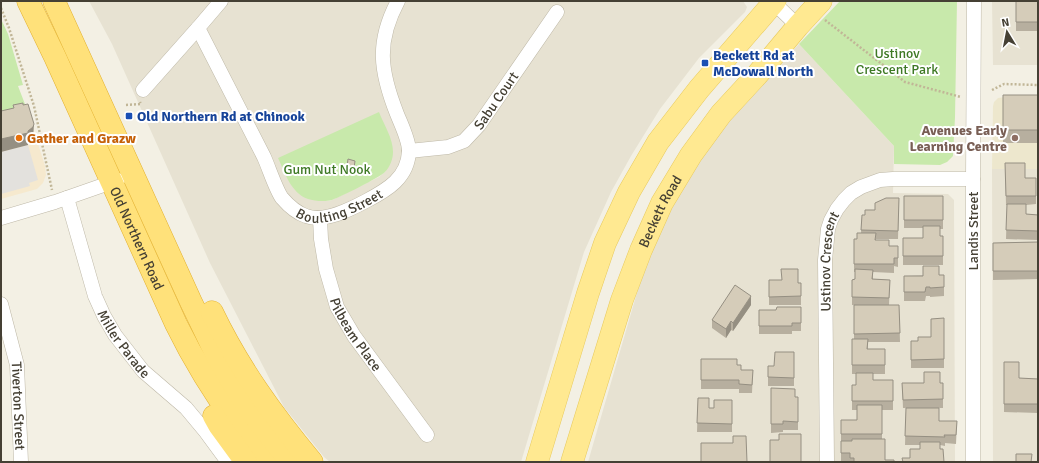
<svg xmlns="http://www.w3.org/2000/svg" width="1039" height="463" viewBox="0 0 1039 463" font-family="Signika,sans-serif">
  <rect width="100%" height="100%" fill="#f3f0e4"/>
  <path fill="#e7e2d2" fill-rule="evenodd" d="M89,1h654l4,6 -2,5 -46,46 -39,51 -29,47 -20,36 -27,60 -63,210h-191l-6,-5 -40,-50 -74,-144 -98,-219zM386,171l-7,6 -49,24h-11z
    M992,1h46v64h-45z
    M799,44l95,102 -1,47 55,1 6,6 1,262h-367l57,-197 24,-52 28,-48 30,-42z
    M992,169h46v293h-45z"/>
  <path fill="#f6e9ce" d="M28,112l17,54 1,9 -3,8 -6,6 -36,10v-79z"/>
  <path fill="#ede7cd" d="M1005,97h33v72h-46l1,-63 1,-4 4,-4z"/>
  <path fill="#c8e9ab" d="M840,1h117l-2,116 -2,39 -6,6 -7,3 -46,-1v-18l-95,-102z
    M1,19l7,15 15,51 -5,1 10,26 -27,8z
    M379,112c5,13 14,26 14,40 0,7 -3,15 -8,20 -6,6 -43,24 -53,28 -7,2 -18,1 -24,-1 -17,-6 -23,-26 -30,-41z"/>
  <path fill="#e3e1dd" d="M28,145l10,35 -9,3 1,3 -29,8v-42z"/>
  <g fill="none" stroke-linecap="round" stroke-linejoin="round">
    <defs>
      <g id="minor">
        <path id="s1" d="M221,1l-23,27c22,43 44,86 66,129 5,11 12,33 18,41 6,7 15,15 24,18 18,7 45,-7 60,-15 21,-11 42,-23 43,-50 0,-11 -8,-27 -12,-37 -17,-43 -21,-72 1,-113"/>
        <path d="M772,1l26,25"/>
        <path d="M143,90l55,-62"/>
        <path id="s2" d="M409,151l39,-4 16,-6 15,-16 78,-113"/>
        <path id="s3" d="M67,198l28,98 9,20 11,19 28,36 43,37 20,24 22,30"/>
        <path d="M1,218l54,-16 63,-22"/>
        <path id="s4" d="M320,218l1,21 5,30 11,38 17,29 73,99"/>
        <path id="s5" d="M1,304l16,61 4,97"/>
        <path id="s6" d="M827,462l-2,-202 3,-31 3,-9 6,-11 7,-9 7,-7 10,-6 19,-7 13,-1h80"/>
        <path d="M973,462v-283l1,-178"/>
      </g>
      <g id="primary">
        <path d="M537,462l51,-169 17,-50 24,-51 29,-50 41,-53 76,-88"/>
        <path id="s7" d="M572,462l50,-162 19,-50 21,-47 29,-48 30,-41 36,-39 41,-49 23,-25"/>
      </g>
      <g id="trunk">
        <path id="s8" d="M28,1l27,56 121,267c18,37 40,72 64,105 9,11 19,22 28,33"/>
        <path d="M54,1l137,301 26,54 19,32 20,30 35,44"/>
        <path d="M212,312c27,56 60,102 100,150"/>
        <path d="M214,416l5,9 27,37"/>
      </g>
    </defs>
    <use href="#minor" stroke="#beb8a7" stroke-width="15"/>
    <use href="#primary" stroke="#e8ca5d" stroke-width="23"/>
    <use href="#trunk" stroke="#e3b02e" stroke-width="23"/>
    <path stroke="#c1b697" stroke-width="2.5" stroke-dasharray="2 2" stroke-linecap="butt" d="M1,8l8,20 25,78 18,84
      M825,20l80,62 56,15
      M992,90l12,-6 34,1
      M126,105l15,-1 -1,-2"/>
    <use href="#minor" stroke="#fff" stroke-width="14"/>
    <use href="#primary" stroke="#ffe991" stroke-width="22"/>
    <use href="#trunk" stroke="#ffe17a" stroke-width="22"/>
  </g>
  <path fill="#b7af9f" d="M1016,1h22v30h-22z
    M1003,95h35v48h-35z
    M1005,163l20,15h11v26l-10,1v9l12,1v25l-32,-1 1,-34h-1z
    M347,166h8l-1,6 -7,-2z
    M904,196h39v33h-3v7h3v29h-40v-27h20v-10h-19z
    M899,198l-1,41h-22v1l13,6h9v21l-4,-1v7l-21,-1v7l17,1 -1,25h10l1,37h-32v7h17v25h-12v6h20v30h-11v29l3,21 9,2h-53v-42h16v-10h-5v-25h4v-11h-4v-35h2v-34h1h-3v-25l3,-1v-7h-1v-33h3l4,-6 1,-18h3z
    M1038,242v37l-45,1v-37z
    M939,275h5v21l-14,1v-1h-4l-1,5h-21v-25z
    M769,280l32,3v22h-32z
    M751,305l-18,26 -2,-1 -5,8 -14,-10v-8z
    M801,307v24h-9v3h-33v-24h17z
    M944,318v50h-33v-27h7l13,-4z
    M794,352v34h-26v-20h6z
    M701,359l36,6 4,5h12l-1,23h-13v-4h-38z
    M1004,362l15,16 19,1v34l-34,-1z
    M902,383h41v25h-18l14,13h18l-1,23 -11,-1v3l-5,-1 -30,13 10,-9v-4h-15l1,-37h-3z
    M771,388l24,9h3v33h-15v2l-12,1z
    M698,398l11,10h5l18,-8v32h-35z"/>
  <path fill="#958f82" d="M34,124l-1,15 -5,5v1l-27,7v-13l27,-8z
    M751,296v9l-18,26v-8z
    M731,321v9l-5,8v-9z"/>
  <path fill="#d5ccb9" stroke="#958f82" d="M1016,1h22v21h-22z
    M1003,95h35v35h-35z
    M23,103v2l5,-1 6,20 -1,3 -5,4v2l-27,6v-28l13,-3 -1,-3z
    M348,159l7,2 -1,7 -7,-2z
    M1005,163h20v15h11v18h-30z
    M904,196h39v24h-39z
    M886,198h13l-1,33 -37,-1 1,-15h3v-5h10v-7z
    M1007,204h19v10l12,1v16l-32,-1z
    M923,226h17v10h3v20h-40v-18h20z
    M857,233h19l-1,7h14v6h9v12h-4v6h-40v-25h3z
    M1038,242v29h-45v-28z
    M923,266h16v9h5v12l-14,1v-1h-4l-1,5h-21v-16h19z
    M781,269h17v14h3v13l-32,1v-17h13z
    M855,269l18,1 -1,9 18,1 -1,18 -37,-1v-17l3,-1z
    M735,285l16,11 -18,27 -2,-2 -5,8 -14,-9z
    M854,305h45l1,28 -46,1z
    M777,307h24v16h-9v3h-33v-16h17z
    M944,318v41l-33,1v-19h7v-4h13v-18z
    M852,339h16l-1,10h18v16h-33z
    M775,352h19v26l-26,-1v-11h6z
    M701,359h36v6h4v5h12l-1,15 -13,-1v-4h-38z
    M1004,362h15v16l19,1v25h-34z
    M924,372h16v11h3v16l-40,1 -1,-17h22z
    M856,373h17v7h20v21h-41v-16h4z
    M771,388l24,1v8h3v25l-15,-1v3h-12z
    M698,398h11v10h5v-8h18v24l-35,-1z
    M857,405h25v29h-41v-14h16z
    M906,408h33v13h18l-1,14h-12l1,2 -40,-1z
    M779,434h22v28h-31v-22h9z
    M733,436h13l1,26h-46v-19h32z
    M852,439h33v21h9v2h-40v-4h-4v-5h-9v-12h11z
    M920,442h20v7h3l1,13h-41l-1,-4h8v-9h10z
    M1016,454h16l-1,8h-15z"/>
  <g fill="#1a4fb4" stroke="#fff" stroke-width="1.5">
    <rect x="701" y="59" width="8" height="8" rx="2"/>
    <rect x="125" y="112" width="8" height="8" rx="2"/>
  </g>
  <circle fill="#e8710a" stroke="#fff" stroke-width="1.5" cx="19" cy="138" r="4"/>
  <circle fill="#8d6e63" stroke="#fff" stroke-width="1.5" cx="1015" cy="138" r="4"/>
  <g text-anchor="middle" stroke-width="4" stroke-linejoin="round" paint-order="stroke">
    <g font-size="14" fill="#3e7925" stroke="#fff">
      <text x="897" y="58">Ustinov<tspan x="897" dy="16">Crescent Park</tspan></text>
      <text x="327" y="174">Gum Nut Nook</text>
    </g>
    <g font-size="14" font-weight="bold" fill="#164399" stroke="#fff" text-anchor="start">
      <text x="713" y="60">Beckett Rd at<tspan x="713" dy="16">McDowall North</tspan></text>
      <text x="137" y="121">Old Northern Rd at Chinook</text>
    </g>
    <g font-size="14" fill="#454034" stroke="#fff">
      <text dy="5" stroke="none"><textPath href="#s2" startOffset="108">Sabu Court</textPath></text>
      <text dy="5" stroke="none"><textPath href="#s1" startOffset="291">Boulting Street</textPath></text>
      <text dy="5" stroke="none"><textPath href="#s7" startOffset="266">Beckett Road</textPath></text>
      <text transform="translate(973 231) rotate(-90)" y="5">Landis Street</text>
      <text dy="5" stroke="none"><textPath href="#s8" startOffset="261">Old Northern Road</textPath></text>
      <text dy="5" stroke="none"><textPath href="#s6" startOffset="201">Ustinov Crescent</textPath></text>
      <text dy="5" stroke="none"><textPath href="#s4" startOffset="124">Pilbeam Place</textPath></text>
      <text dy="5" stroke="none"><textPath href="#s3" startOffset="158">Miller Parade</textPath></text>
      <text dy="5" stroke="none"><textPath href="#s5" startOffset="104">Tiverton Street</textPath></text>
    </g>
    <g font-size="14" font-weight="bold" fill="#785e54" stroke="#fff" text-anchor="end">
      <text x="1007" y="135">Avenues Early<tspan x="1007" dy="16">Learning Centre</tspan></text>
    </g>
    <g font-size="14" font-weight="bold" fill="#c56008" stroke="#fff" text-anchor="start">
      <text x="27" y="143">Gather and Grazw</text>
    </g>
  </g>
  <rect width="1039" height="463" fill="none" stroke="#454034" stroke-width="4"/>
  <g transform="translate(1007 32) rotate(350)" stroke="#ffffff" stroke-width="3" paint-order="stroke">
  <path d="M0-3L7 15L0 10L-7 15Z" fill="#454034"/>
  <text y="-6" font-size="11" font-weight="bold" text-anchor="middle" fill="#454034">N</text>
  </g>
</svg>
